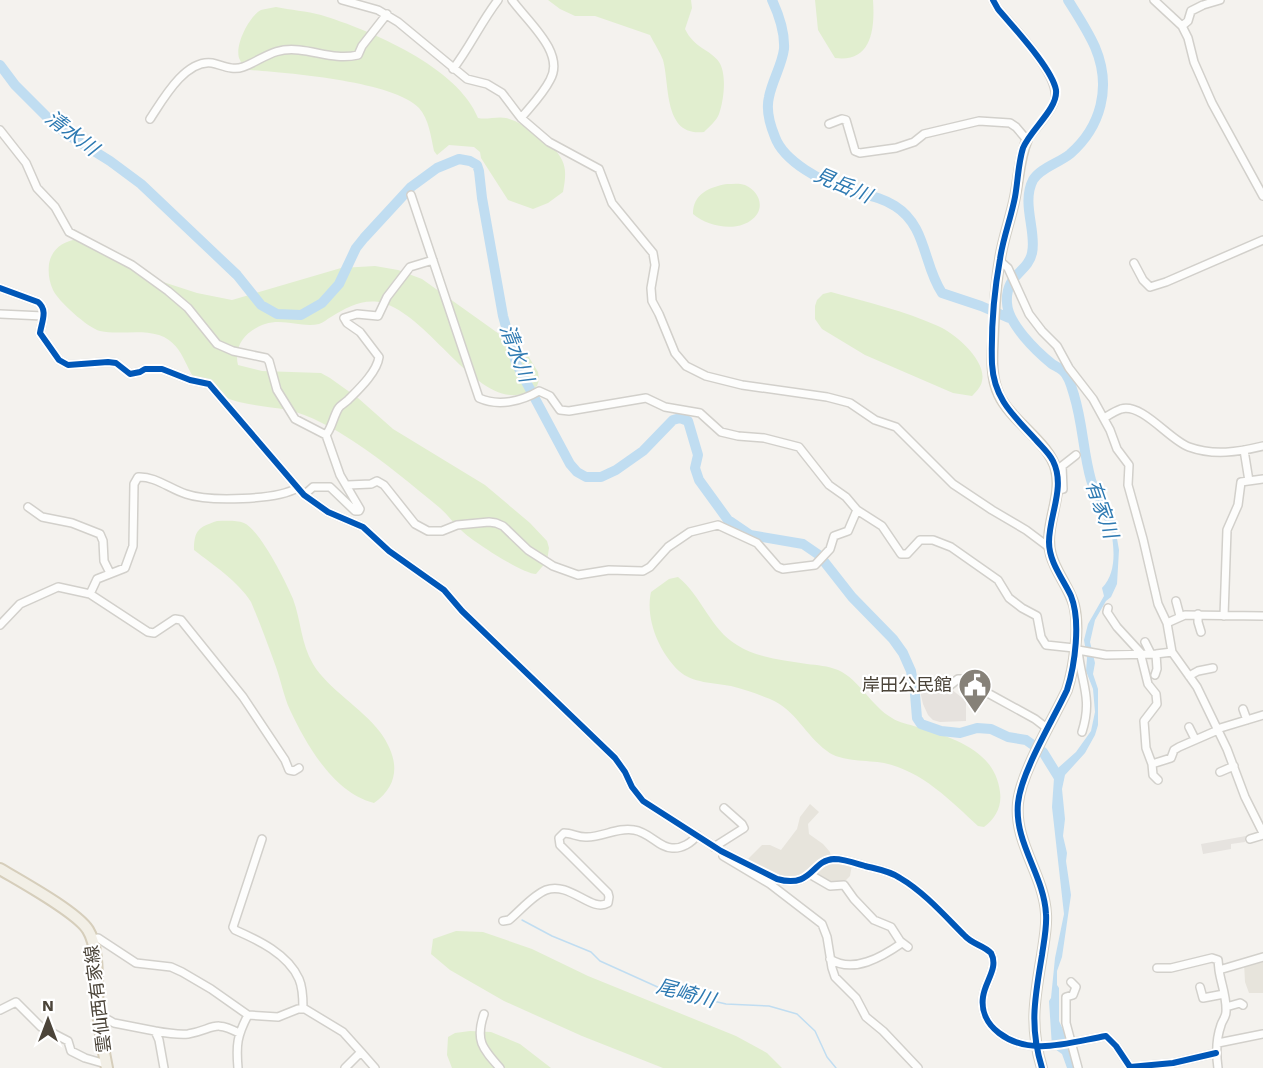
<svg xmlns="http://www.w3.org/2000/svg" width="1263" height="1068" viewBox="0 0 1263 1068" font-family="'Work Sans','Noto Sans JP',sans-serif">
  <rect width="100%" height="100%" fill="#f4f2ee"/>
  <path fill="#e7e4dc" d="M810,804l9,8 -11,12 1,10 14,10 7,8 1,5 -30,21h-14l-41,-17 16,-16h8l11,5 16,-21 3,-12z
    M839,862l13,3 -2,11 -7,7 -11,2 -18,-10 10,-10z
    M1263,960v33h-14l-4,-11 -1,-19z"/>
  <path fill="#e6e2de" d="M946,685l20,16v20l-26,1 -7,-2 -5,-5 -5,-11 -3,-13 16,2z"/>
  <path fill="#e1eecf" d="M548,0h143l1,8 -7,21c9,19 26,21 34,33 8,12 5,38 0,52 -2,6 -10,13 -15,18 -41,5 -34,-47 -41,-72 -3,-8 -9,-17 -13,-25l-55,-19h-20l-15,-7z
    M815,0h58c2,28 -1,63 -38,58l-17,-28z
    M276,7c14,3 31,4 45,8 49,15 137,52 157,103 9,2 19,-2 28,0 17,4 49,26 56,42 5,10 3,21 1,32l-15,11 -15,6 -25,-9 -27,-42 -1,-6 -6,-5 -25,-2 -12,10 -3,-4c-3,-14 -5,-32 -15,-43 -26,-27 -131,-35 -169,-38 -3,-2 -9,-6 -10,-10 -7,-12 9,-44 21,-50 4,-1 10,-2 15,-3z
    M727,184c6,0 12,-1 18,1 16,7 21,26 5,36 -16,11 -43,5 -57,-7 0,-20 16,-27 34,-30z
    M77,239l83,42 37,12 35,7 109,-32 34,-2 23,4 24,9 105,75 11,18 1,8 -2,6c-6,4 -14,9 -21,9 -43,4 -88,-79 -133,-92 -19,-5 -36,4 -52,14 -4,2 -8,6 -12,7 -17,4 -35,-6 -54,0 -18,6 -32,21 -27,41l24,6 59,2 9,5 28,20 35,31 92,56 45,38 17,18 2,7 -2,13 -11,13c-13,0 -64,-33 -74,-43 -8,-7 -14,-16 -22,-23 -28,-23 -56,-47 -87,-67 -18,-12 -43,-26 -65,-31 -16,-3 -33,-4 -49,-8 -12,-3 -24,-9 -34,-14 -21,-11 -17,-43 -46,-53 -19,-6 -40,0 -59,-4 -12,-3 -42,-30 -47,-41 -4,-9 -5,-17 -4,-26 3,-16 14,-22 28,-25z
    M831,292c36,10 74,19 107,34 17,7 49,35 44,55 -1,6 -6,11 -10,15l-19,-3 -88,-38 -43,-26 -7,-10v-13l2,-6 6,-6z
    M217,521c9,0 19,-1 27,2 16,7 42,59 49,76 8,21 8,45 20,65 15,25 50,45 67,68 19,26 21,52 -6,71 -40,-10 -67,-57 -84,-93 -6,-13 -9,-29 -14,-43 -8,-22 -16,-44 -25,-65 -13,-21 -38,-37 -57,-52 0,-20 5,-23 23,-29z
    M678,577c24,19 32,52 59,68 20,13 46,15 70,19 10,1 21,2 31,6 22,10 33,36 54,48 7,5 17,6 25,9 36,11 78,23 83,65 2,14 -4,26 -16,35l-6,-1c-27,-25 -56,-55 -94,-63 -16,-3 -44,-1 -57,-12 -22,-16 -31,-41 -57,-52 -13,-5 -26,-10 -39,-13 -17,-3 -39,-3 -52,-15 -20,-19 -34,-52 -28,-79l18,-13z
    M456,931l27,1 49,17 56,27 148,60 31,17 15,15h-119l-81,-32 -78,-35 -54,-31 -19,-16 2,-15z
    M470,1031l21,1 29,12 31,24h-99l-5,-13 1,-18 7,-4z"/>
  <path fill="#e6e3df" d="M1246,836l-1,6 -14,2v5l-28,5 -2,-10z"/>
  <path fill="#c0ddf1" d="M1106,506l9,21 4,23 -2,34 -6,13 -5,4 -11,19 -5,22 5,21 -2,11 5,15v36l-3,10 -10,18 -20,22 -3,14 3,30 -2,17 4,17 -1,8 5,34 -9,62 -5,14v14l2,3v33l8,17 8,30h-8l-5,-14 -10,-7 -3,-46 2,-3 4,-40 9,-44 -12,-107 2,-29 4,-10 18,-16 15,-21 4,-19 -2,-23 -7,-18 1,-13 -3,-18 4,-16 16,-28 -2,-8c20,-21 9,-57 4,-82z"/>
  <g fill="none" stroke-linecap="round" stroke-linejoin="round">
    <path stroke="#c0ddf1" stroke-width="1.5" d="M522,920l30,16 39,16 9,9 62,28 64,15 43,2 28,8 18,17 12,26 9,11"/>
    <path stroke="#c0ddf1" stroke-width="10" d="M772,0c7,15 13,32 12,49 -2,16 -12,32 -15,48 -3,12 1,28 6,40 9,25 48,45 72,53 17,5 33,6 48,16 32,20 28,59 47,87l39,13 28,12
      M1068,0c10,16 20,31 27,47 17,40 6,80 -25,107 -11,9 -30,14 -37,26 -12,23 4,52 -1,73 -4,20 -27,21 -25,50 1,21 29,48 45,61 3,2 8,4 11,7 6,5 9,17 11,24 9,29 9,57 17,85 2,7 7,14 10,20 5,8 7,17 11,25
      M0,65l15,20 35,35 15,13 45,28 31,23 96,91 24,30 16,9 24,1 21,-12 17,-19 17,-36 8,-10 47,-51 26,-19 22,-9 11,2 7,4 2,6 3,27 21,118 13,47 54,101 7,8 9,5h15l15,-7 27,-19 30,-31 7,-2 8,3 10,34 -3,13 4,12 29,40 22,15 53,9 16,11 33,42 41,42 10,14 8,18 4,23 2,24 4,6 20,7 19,2 17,-5 14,1 17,8 18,3 17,12 16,26"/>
    <defs>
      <path id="street" d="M342,0l36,10 20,12 69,57 20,5 15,9 19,25 28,24 50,27 13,34 41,50 2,12 -4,23 1,13 7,13 16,39 11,13 20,10 36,9 85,12 23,6 25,17 21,7 57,57 39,26 34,20 24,18
        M512,0c15,21 54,53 38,80 -7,14 -19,26 -29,38
        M1154,0l28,26 6,12 6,24 18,41 51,93
        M1182,26l6,-5 3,-10 12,-6 17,-5
        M453,69c17,-22 28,-47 45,-69
        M150,119c12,-18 35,-60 62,-56 10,2 20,8 31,4 21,-8 30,-20 56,-17 20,2 38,10 59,5l4,-9 25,-32
        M829,124l13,-5 4,1 9,31 5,2 36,-5 18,-6 10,-8 55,-13 31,2 6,4 11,13c7,-10 24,-28 27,-38 10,-24 -41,-75 -56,-93l-5,-9
        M0,130l26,33 11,25 18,19 14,25 63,33 36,26 20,17 29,36 16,7 33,7 3,3 8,29 18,29 31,16 14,40 20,34 -1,2h-4l-25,-24h-17l-9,8
        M411,195l68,203c20,9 43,3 60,-7l11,5 10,14 9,1 77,-13 19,9 35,6 21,19 17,4 26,2 35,9 30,38 17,12 11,13 25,16 19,28h6l13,-14h13l18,7 47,33 11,18 13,10 15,8 4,21 5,8 28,3 4,2 28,5 50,-1 16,-2
        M999,260l9,8 21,46 13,17 15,15 12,22 24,31 17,31 7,19 12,16 -1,20 15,54 15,65 9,19 5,29 25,35 30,62 18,48 18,36
        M1134,263l9,17 7,7 16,-5 97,-42
        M0,288l38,14c10,8 4,19 2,31l19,27 9,5 40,-3 8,1 14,11 10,-2 5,-3h17l28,11 19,4 95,111 24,17 35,15 26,24 55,39 18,21 153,147 10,14 7,15 11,14 78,50 56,28c36,10 34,-19 57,-20 10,0 21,4 31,7 12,3 25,5 35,12 24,14 45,38 65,58 7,8 18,9 26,17 8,15 -6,28 -8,44 -2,14 4,27 16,36 31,24 72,9 107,3l10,10 14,21 43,-4 43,-10
        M0,314l43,2
        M1104,418c5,-3 11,-7 17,-9 22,-6 48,31 68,38 25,9 49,5 74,-1
        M326,435c6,-8 7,-17 12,-26 2,-4 7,-6 10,-9 11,-11 29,-28 31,-43l-19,-25 -13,-9 -3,-5 13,-4 21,2 9,-19 23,-30 23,-7
        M1244,450l5,31
        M348,485l23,-1 6,-3 7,4 31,39 13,7h14l15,-6 32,-3 7,1 7,3 25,24 25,16 25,9 31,-5 34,1 7,-4 18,-20 22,-15 28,-7 39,18 21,24 5,2 32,-4 15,-16 4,-13 14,-5 9,-21
        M1058,490l5,-1 -1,-23 14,-11
        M28,507l14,10 30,6 28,11 3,7 1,20 6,12
        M90,594l58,38 6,1 21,-14 6,1 62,77 42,63 4,10 5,1 5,-3
        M1176,601l4,15
        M1108,608l-1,4 10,15 23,25 8,32 8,10 1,10 -13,17 2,27 6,16 1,11 5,5
        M1198,614v8l3,10
        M1224,616l3,-86 11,-25 3,-23 22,-3
        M1167,623l18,-8 78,1
        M0,625l20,-21 38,-17 32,7 7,-15 28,-11 8,-22 1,-62 4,-7c17,-1 32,12 48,17 23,8 91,6 111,-6
        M1145,642l6,12
        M1078,650c3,33 15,48 4,82
        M1155,675l2,-6 -1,-15
        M1189,676l9,-5 15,-3
        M948,687l10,-8h10l16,12 51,28 13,10
        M1243,709l4,11
        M1189,727l6,12
        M1217,729l46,-14
        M1152,764l19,-6 3,-8 5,-3 39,-17
        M1220,772l14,-6
        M262,839l-29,88 2,3c23,10 53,24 64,49 4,9 4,20 4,29
        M1250,839l13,-4
        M714,847l30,-19 -2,-4 -18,-16
        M723,856l47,28 52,40 5,13 5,31 3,9 21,21 10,19 17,14 35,37
        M811,875l19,11 14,-1 10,14 20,21 17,7 9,14 8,6
        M503,921l6,-1c11,-9 24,-25 37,-30 24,-9 45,23 62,13l1,-6 -1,-4 -48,-48 -1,-7 5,-5c8,0 15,5 23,4 16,0 31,-10 47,-7 15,2 26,18 38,18 9,1 20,-5 25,-13
        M92,939l6,-1 38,25 35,4 11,5 29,17 37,26c-11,21 -12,30 -10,53
        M830,959c23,15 52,-2 72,-16
        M1157,968h14l41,-10 6,2 1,10
        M1071,982l5,5 -3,8 -7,2v26l12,45
        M1200,987l3,11 21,-4
        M1226,1007l14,-4 3,2
        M0,1010l16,-8 25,25 27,14 3,10 14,7 21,6
        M98,1014l16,9 41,8 4,9 5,28
        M484,1014c-9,26 -2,34 16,54
        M248,1015l30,2 20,-8h7l38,23 18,20
        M155,1031c11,2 22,4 33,3 25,-4 25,-15 51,-1
        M1218,1043l45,-9
        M345,1068l16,-16 14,16
        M1218,1068c-2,-14 -2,-29 3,-43 1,-4 5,-8 5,-13 1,-15 -5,-28 -7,-42l44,-13"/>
      <path id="secondary" d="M1027,140c-8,19 -8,38 -12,57 -4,21 -12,41 -15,62 -5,27 -6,55 -7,82 -1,17 -2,37 6,54 12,26 51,48 57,75 7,28 -13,57 -5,85 5,18 18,32 23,50 6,23 0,63 -7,85 -14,30 -46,82 -49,113 -4,40 26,72 28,111 1,13 -2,27 -4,41 -7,42 -13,71 0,113"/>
      <path id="primary" d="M0,869c20,12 77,43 88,61 12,19 8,60 10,83 2,18 5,37 9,55"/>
    </defs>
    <use href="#street" stroke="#d2d0cb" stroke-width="10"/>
    <use href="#secondary" stroke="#d3cfc5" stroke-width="12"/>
    <use href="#primary" stroke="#d6cebb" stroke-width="14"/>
    <use href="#street" stroke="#fdfdfc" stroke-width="7"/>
    <use href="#secondary" stroke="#f7f6f1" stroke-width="9"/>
    <use href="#primary" stroke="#f2efe6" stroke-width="10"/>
    <defs>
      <path id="cycleway" d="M993,0l5,9c15,18 54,59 58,81 2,19 -26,40 -33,58 -5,16 -5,33 -8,49 -4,21 -12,41 -15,62 -6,33 -9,71 -8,105 2,35 21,51 44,76 6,7 13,13 17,21 13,26 -4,54 -4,81 0,20 14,37 22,54 10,25 4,69 -4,94 -14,30 -46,82 -49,113 -4,40 26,72 28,111 1,13 -2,27 -4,41 -7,42 -13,71 0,113
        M0,288l38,14c10,8 4,19 2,31l19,27 9,5 40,-3 8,1 14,11 10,-2 5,-3h17l28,11 19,4 95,111 24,17 35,15 26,24 55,39 18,21 153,147 10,14 7,15 11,14 78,50 56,28c36,10 34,-19 57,-20 10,0 21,4 31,7 12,3 25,5 35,12 24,14 45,38 65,58 7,8 18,9 26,17 8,15 -6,28 -8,44 -2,14 4,27 16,36 31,24 72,9 107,3l10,10 14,21 43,-4 43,-10"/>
    </defs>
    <use href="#cycleway" stroke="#fff" stroke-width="10"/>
    <use href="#cycleway" stroke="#0057b8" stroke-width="6"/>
  </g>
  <defs>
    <symbol id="civic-pin" viewBox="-11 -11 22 30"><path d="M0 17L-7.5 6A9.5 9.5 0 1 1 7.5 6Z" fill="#868178" stroke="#fff"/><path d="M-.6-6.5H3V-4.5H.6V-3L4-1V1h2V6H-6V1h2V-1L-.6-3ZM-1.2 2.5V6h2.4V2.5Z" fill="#fff"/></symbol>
  </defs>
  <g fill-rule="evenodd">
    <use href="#civic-pin" x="956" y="666" width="38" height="52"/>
  </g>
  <g text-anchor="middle" stroke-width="4.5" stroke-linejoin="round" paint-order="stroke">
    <g font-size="18" fill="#4b4439" stroke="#fff" text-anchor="end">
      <text x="952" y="691">岸田公民館</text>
    </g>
    <g font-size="18" fill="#4b4439" stroke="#fff">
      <text transform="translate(98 999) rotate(-97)" y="6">雲仙西有家線</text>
    </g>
    <g font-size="20" font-style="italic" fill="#2e7ab2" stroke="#fff">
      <text transform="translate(72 133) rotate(37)" y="7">清水川</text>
      <text transform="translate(843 185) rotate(23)" y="7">見岳川</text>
      <text transform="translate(517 353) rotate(69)" y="7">清水川</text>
      <text transform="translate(1102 509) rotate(71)" y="7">有家川</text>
      <text transform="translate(686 993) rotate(15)" y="7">尾崎川</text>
    </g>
  </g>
  <g transform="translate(48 1020)" stroke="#ffffff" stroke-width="4.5" paint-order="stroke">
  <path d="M0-4.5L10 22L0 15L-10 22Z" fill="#4b4439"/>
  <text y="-9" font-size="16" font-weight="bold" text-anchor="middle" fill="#4b4439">N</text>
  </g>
</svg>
